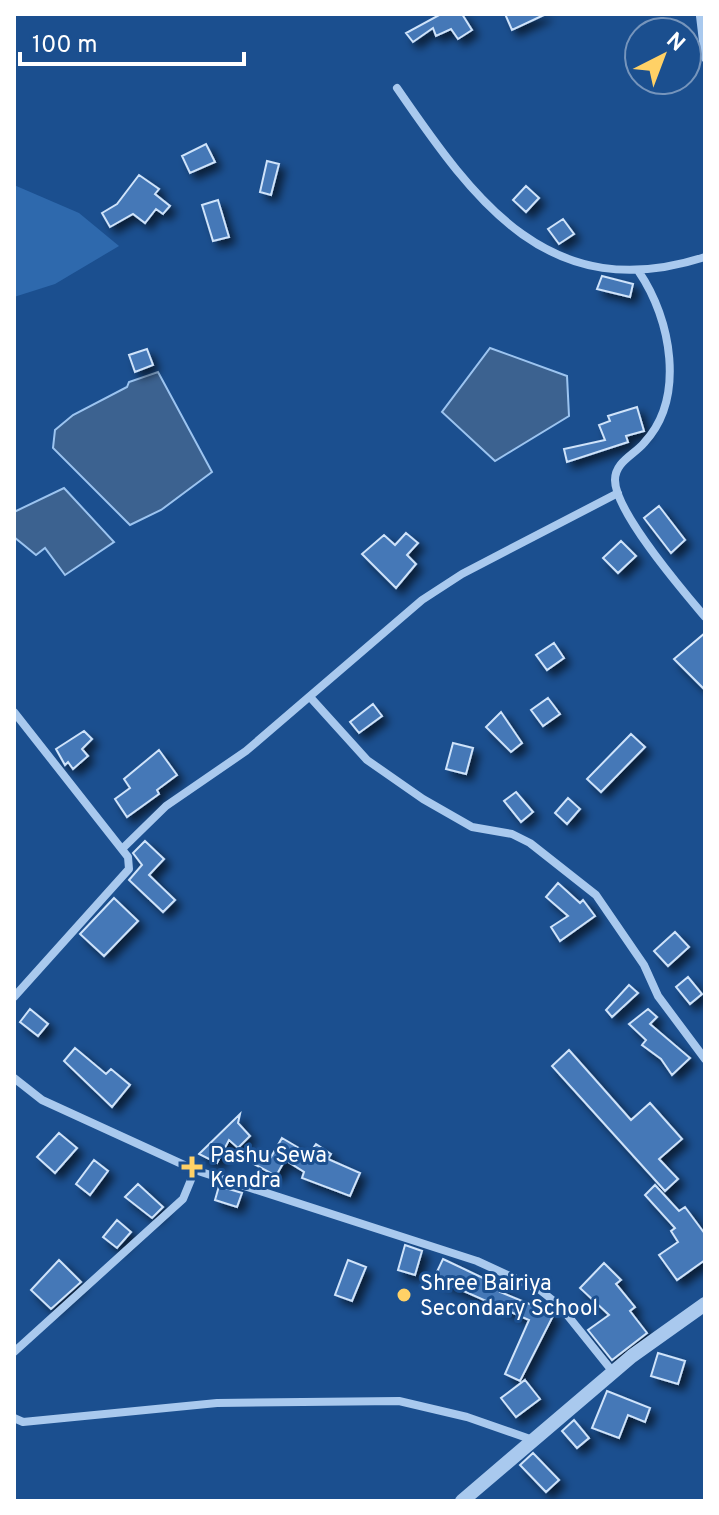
<svg xmlns="http://www.w3.org/2000/svg" width="719" height="1515" viewBox="0 0 719 1515" font-family="Overpass,sans-serif">
  <defs>
    <filter id="shadow"><feDropShadow dx="6" dy="6" stdDeviation="4" flood-color="#0009"/></filter>
  </defs>
  <rect width="100%" height="100%" fill="#1b4f8f"/>
  <path fill="#2e69ad" d="M14,185l65,28 40,33 -64,38 -41,13z"/>
  <path fill="#3c6290" stroke="#9cc4f0" stroke-width="2" d="M490,348l77,28 2,40 -74,45 -53,-49z
    M158,372l54,100 -51,38 -31,15 -77,-77 2,-18 18,-15 54,-28 2,-5z
    M64,488l50,54 -49,33 -20,-27 -9,7 -22,-18v-25z"/>
  <path fill="#4478b7" stroke="#cfe3fa" stroke-width="2" filter="url(#shadow)" d="M441,14h21l10,16 -14,9 -7,-10 -15,7 -3,-8 -20,14 -7,-9z
    M505,14h41l-34,16z
    M206,144l9,18 -25,11 -8,-17z
    M267,161l12,3 -8,31 -11,-3z
    M139,175l20,14 -4,5 15,12 -7,8 -7,-5 -11,14 -12,-9 -23,13 -8,-14 15,-9z
    M526,186l13,12 -13,14 -13,-12z
    M218,200l11,37 -16,4 -11,-36z
    M563,219l11,15 -15,10 -11,-15z
    M602,276l31,8 -3,13 -33,-8z
    M147,349l6,16 -18,7 -6,-17z
    M637,407l7,24 -18,5 2,6 -61,20 -3,-13 41,-9 -6,-15 11,-4 -2,-5z
    M659,506l26,34 -14,13 -27,-35z
    M406,533l12,10 -11,12 9,9 -20,24 -34,-34 22,-19 11,10z
    M621,541l15,15 -18,17 -15,-15z
    M705,633v57l-31,-31z
    M554,643l10,15 -17,12 -11,-15z
    M548,698l12,16 -17,12 -12,-16z
    M373,704l9,12 -23,17 -9,-11z
    M501,712l21,31 -11,9 -25,-25z
    M84,731l8,8 -10,10 6,7 -15,13 -5,-7 -3,3 -9,-16z
    M631,734l14,13 -44,45 -14,-13z
    M453,743l20,5 -7,26 -20,-5z
    M159,750l18,25 -20,15 2,4 -32,23 -12,-18 15,-11 -6,-9z
    M516,792l17,20 -12,10 -17,-21z
    M568,798l12,11 -13,15 -12,-11z
    M145,841l19,18 -15,16 26,25 -12,12 -34,-32 13,-15 -9,-12z
    M558,883l22,20 3,-3 12,16 -35,25 -9,-14 17,-11 -22,-19z
    M114,898l24,23 -34,35 -24,-22z
    M675,932l14,15 -21,19 -14,-15z
    M688,977l14,17 -12,10 -14,-17z
    M629,985l9,8 -26,24 -6,-7z
    M30,1009l18,15 -10,12 -18,-14z
    M648,1009l9,8 -7,7 40,34 -18,17 -11,-16 -19,-14 4,-5 -17,-16z
    M75,1048l31,26 5,-5 19,16 -18,22 -48,-46z
    M569,1050l62,70 19,-17 32,36 -23,20 19,20 -13,12 -113,-125z
    M240,1114l-2,9 12,13 -12,12 -9,-8 -12,23 -18,-9z
    M59,1133l18,15 -22,25 -18,-16z
    M282,1138l27,16 7,-10 15,10 -3,5 32,14 -10,23 -48,-18 2,-6 -19,-12 -9,16 -22,-12 7,-13 10,6z
    M94,1160l14,11 -18,24 -14,-11z
    M138,1184l25,23 -11,11 -27,-21z
    M655,1185l24,26 6,-4 20,27v26l-28,20 -18,-25 19,-13 -7,-11 4,-3 -30,-33z
    M219,1186l23,7 -5,14 -22,-7z
    M117,1220l14,12 -14,16 -14,-11z
    M405,1245l17,6 -7,24 -17,-5z
    M443,1259l59,28 -2,5 54,22 -34,67 -15,-7 24,-54 -95,-42z
    M59,1260l22,22 -30,27 -20,-19z
    M348,1260l18,7 -14,34 -17,-6z
    M604,1263l17,17 -5,4 19,23 -5,4 17,22 -35,27 -24,-30 21,-15 -29,-27z
    M658,1353l27,8 -7,23 -27,-8z
    M525,1380l15,19 -24,18 -15,-19z
    M607,1391l43,17 -5,14 -17,-7 -9,23 -27,-10z
    M574,1420l15,18 -12,10 -15,-17z
    M533,1453l26,27 -13,12 -26,-27z"/>
  <g fill="none" stroke-linecap="round" stroke-linejoin="round">
    <path stroke="#a9c9ee" stroke-width="8" d="M700,16l5,42
      M397,88c79,115 153,219 308,169
      M639,272c32,47 47,126 5,171 -10,12 -29,19 -29,37 0,32 68,111 90,137
      M310,697l57,63 56,39 49,28 40,7 18,9 66,52 48,70 14,31 47,63
      M14,712l114,145 1,12 -115,128
      M122,849l44,-43 80,-55 176,-151 40,-26 156,-81
      M14,1078l28,22 153,70 282,91 63,29 20,16 53,66
      M14,1352l169,-153 12,-29
      M14,1418l9,4 194,-19 182,-2 68,16 66,23"/>
    <path stroke="#a9c9ee" stroke-width="14" d="M462,1501l170,-145 73,-52"/>
  </g>
  <g fill="#ffd166" stroke="#1b4f8f" stroke-width="3">
    <path d="M188 1155h8v8h8v8h-8v8h-8v-8h-8v-8h8z"/>
    <circle cx="404" cy="1295" r="8"/>
  </g>
  <g text-anchor="middle" stroke-width="6" stroke-linejoin="round" paint-order="stroke">
    <g font-size="22" fill="#fff" stroke="#1b4f8f" text-anchor="start">
      <text x="210" y="1162">Pashu Sewa<tspan x="210" dy="25">Kendra</tspan></text>
      <text x="420" y="1290">Shree Bairiya<tspan x="420" dy="25">Secondary School</tspan></text>
    </g>
  </g>
  <rect width="719" height="1515" fill="none" stroke="#ffffff" stroke-width="32"/>
  <g transform="translate(663 56) rotate(42)"><circle r="38" fill="#1b4f8f" stroke="#7695bc" stroke-width="2"/>
  <path d="M0-6L14 30L0 20L-14 30Z" fill="#ffd166"/>
  <text y="-12" font-size="22" font-weight="bold" text-anchor="middle" fill="#ffffff">N</text>
  </g>
  <path d="M20 52v12h224v-12" fill="none" stroke="#ffffff" stroke-width="4"/>
  <text x="32" y="52" font-size="24" fill="#ffffff" stroke="#1b4f8f" stroke-width="6" paint-order="stroke">100 m</text>
</svg>
